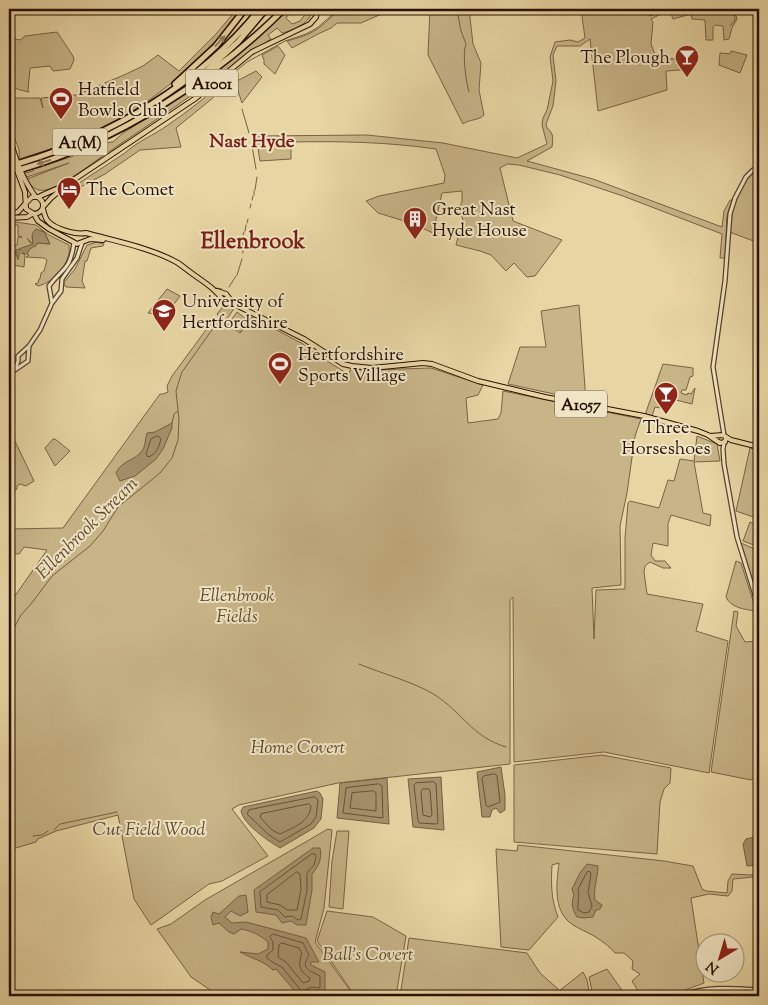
<svg xmlns="http://www.w3.org/2000/svg" width="768" height="1005" viewBox="0 0 768 1005" font-family="'Sorts Mill Goudy',serif">
  <rect width="100%" height="100%" fill="#e7d5a3"/>
  <filter id="stains"><feTurbulence type="fractalNoise" baseFrequency=".004" numOctaves="4"/><feColorMatrix values="0 0 0 0 .2 0 0 0 0 .09 0 0 0 0 .02 0 0 0 .5 -.17"/></filter>
  <radialGradient id="worn" r=".72"><stop offset=".6" stop-color="#630" stop-opacity="0"/><stop offset="1" stop-color="#630" stop-opacity=".3"/></radialGradient>
  <path fill="#c7b487" stroke="#786244" d="M237,9h5c-39,52 -91,97 -150,124 -24,11 -48,18 -73,26 0,-4 1,-8 -1,-12 -5,-13 -17,-37 -3,-49h25l3,10 -2,-10 35,-3 48,-20 19,-9 15,-11 21,16 37,-37z
    M288,9h5l-7,9 6,6 8,-3 7,-9v-3h5c0,14 -19,21 -30,24l-5,-5 -9,7 3,4c-23,14 -44,31 -66,47 -33,23 -67,46 -101,69 -13,9 -44,33 -59,35 -9,2 -14,-4 -18,-11l42,-16 -42,14 -3,-4 9,-2v-2l38,-12 33,-14 9,-1 10,-9c59,-36 115,-76 165,-124z
    M341,9l26,2 26,-2 -32,14h-24l-6,5 -13,6 -26,14 -5,-7c11,-3 23,-6 33,-14 8,-6 13,-13 21,-18z
    M430,9h39l4,35 8,19 -2,27 5,25c-6,6 -15,4 -21,9l-35,-69z
    M581,9h83l1,3 -14,7 2,3 -2,22 5,13 18,2 19,-7 2,4 -1,13 -28,2 1,19 -69,21 -8,-72 -10,7h-23l-4,9 3,26 -3,25 -7,18 1,4c7,5 6,11 5,19l-25,14 66,18 129,48 2,-16 6,-11h2l-5,15 -2,43h-5l2,-24 -99,-38 -63,-21 -41,-10 -12,-1 -7,4 13,53 49,19 -27,36 -8,1 -13,-14 -8,8 -15,-16 -11,-4 -24,-6c2,-12 14,-24 1,-34l5,-9v-11l-20,2 -9,40 -22,-10 -33,-10 -12,-12 13,-5 65,-13 1,-8 -9,-26c-48,-7 -97,-8 -145,-7v17l-31,2 -4,-25 111,-1 76,8 74,15 30,-14 -5,-19 1,-7 4,-8 6,-29 -3,-24 5,-15 15,-2 8,2 7,-4z
    M669,9h65l3,10 -5,9 -3,11 -5,1 -1,-14 -8,-1 -2,2v13h-7l-1,-20 -13,-1 -1,-5 -18,5z
    M57,32l16,24 1,4 -4,9 -17,2 -3,-5 -20,2 -2,22 1,2c-8,-2 -14,-2 -20,-9v-31l2,-14 9,2 5,-4z
    M278,46l7,9 -10,19 -11,-10v-4l-2,-5z
    M731,51l16,4 -7,18 -21,-8 1,-12 10,1z
    M256,71l6,6 -20,26 -7,-21z
    M229,78l1,2 -16,17 -38,31 5,19 -41,3 -35,24 -30,16 -2,-3 52,-34c13,-12 29,-18 43,-28 21,-14 41,-31 61,-47z
    M759,168v75l-27,-10 -2,-2c0,-19 11,-54 29,-63z
    M9,221l27,4 13,10 20,10c3,17 -16,38 -31,41l-3,-2 3,-1 1,-4h1l1,-6 3,-2 3,-11 -3,-2 -18,-1 3,-2 -2,-1 1,-3 5,-5 2,1 3,-4 12,1 -5,-11 -4,-3 -9,7 1,7 -6,-6 5,7 -16,6 2,9 2,-8 5,3 -1,12 -11,-2 -4,-5v-15h8l1,-8h4l-4,-1v-11h-9z
    M97,242l7,2 -1,2 -12,2 -4,13h-2l-3,20 3,7 -19,-1 -2,-3v-2l11,-13 12,-24z
    M167,289l13,7 -14,19 -18,-2z
    M226,303l9,4 -10,15 15,11 8,-11 -7,10 -12,-9 8,-11 12,9 3,-4 51,27 11,9 34,21 3,-5 19,1 61,-2 52,17 -5,10 -12,3 2,25 30,-4 3,-6 2,-22 138,28 -6,17 -8,57 -7,33 1,59 -29,3 2,51 2,-49 29,-1v-51l3,-35 2,-2 29,7 9,-28 6,1 6,-22 14,2 3,-25 20,8 3,17 -26,1 9,51 8,2 -1,11 -39,-11 -3,9v22l-15,-3 -2,12 4,6h10l6,7h-8l-13,-6 -5,4 -1,6 3,22 56,10 -7,27 32,10 -19,132 -105,-21 -90,10 -1,-165 -3,3v164l-172,19 -99,22 -7,4 36,47 -46,25 -13,3 -58,41 -17,-26 -16,-84 -62,16 -18,8 -2,3 -27,8v-247h1l37,-53 -23,-3 -5,7 -10,-1v-24l54,-1 97,-134h3l5,-2 -1,-6 5,-10 42,-57 7,6 2,-4 -6,-7z
    M579,305l7,96 -78,-17 12,-37h26l-5,-36z
    M663,364l30,4v8l-3,1 -4,13h-4l-1,3 6,2 1,-2 3,1 4,-6 -3,16 -20,-5 -3,9 -2,1 -12,-2 -3,9 -6,-2v-2z
    M53,439h2l15,12 -15,15 -10,-18z
    M15,441l19,40 -8,5 -6,-2 -3,2v3l-8,4v-48z
    M750,448l9,2v69l-23,-8z
    M750,522l9,4v21l-16,-6z
    M741,543l18,8v50z
    M736,561l5,2 15,47 -1,1c-11,-2 -24,-3 -29,-14z
    M734,611l4,1 -2,14 9,16 14,-1v122l-5,15 -3,2 -40,-8z
    M602,755l69,13 -1,15 -6,6 -4,13 -3,52 -143,-12v-77z
    M328,829l4,1 -8,78 -9,34 39,54h-135l-28,-19 -34,-48 14,-5 34,-24z
    M337,831h12l-6,78 -14,-2 3,-46z
    M518,845l146,16 29,5 9,23 4,2 21,2 1,-12 4,-7 19,1 8,-4v4l-6,2 -20,2 -1,12 -4,5 -19,-2 -18,4 13,85 -34,13h-41l9,-5 -6,-10 8,-7 -8,-5 1,-8 -9,-8h-9c-7,-8 -12,-11 -21,-17 -9,-5 -20,-9 -27,-16 -14,-15 -10,-39 -8,-57l-7,2c-1,19 -1,34 6,52l-29,33 -28,-3 -5,-98 21,2z
    M327,911l46,6 33,19 -10,60h-41l-38,-55z
    M409,938l118,15 13,20 18,16 -1,7h-157z
    M607,969l19,27h1h-34l-4,-19z
    M583,972l4,8 3,16h-32l1,-5z"/>
  <path fill="#a6926c" stroke="#745e41" d="M36,229l8,3 6,12 -12,-1 -9,7 -2,4h-3l-3,-4 -3,2v4h-2v-6l17,-6 -1,-10z
    M172,423v5l-9,21 -7,10 -21,17 -15,5 -4,-8c6,-13 18,-12 25,-21 5,-5 4,-14 6,-19l8,-1z
    M501,767l4,28v15l-5,3 -4,-5 -4,2 -2,7h-8l-5,-45z
    M441,777l3,53 -31,-3 -5,-48z
    M387,778l2,46 -52,-6 3,-35z
    M317,791l3,2 3,6 -2,20 -7,9 -34,20c-13,-8 -36,-23 -39,-37l2,-4z
    M755,837l2,28 -10,1 -4,-22 3,-5z
    M313,848h7c2,11 -1,18 -8,26v16l-6,35h-9l-6,-4 -9,2 -6,-8 -20,-3 -2,-22z
    M587,864l11,2c0,12 -5,22 -3,34l7,5 -2,4 -4,1 -3,7 -9,1 -7,-1c-5,-8 -6,-14 -3,-22l-2,-6 8,-16z
    M246,895l2,17 -8,4 -9,-5 -6,6 7,6 14,-1 60,16 13,24h-9l1,3 14,7v17l-3,6 -9,-3 -7,4h-7l-23,-27 -3,1c-9,-9 -22,-12 -33,-18l18,2 10,-5v-7c-8,-7 -16,-11 -27,-13l-7,5 -5,-2 -10,-9 -6,2 -2,-8 2,-5 6,2 20,-18z"/>
  <g fill="none" stroke-linecap="round" stroke-linejoin="round">
    <path stroke="#675136" stroke-width="1" d="M158,436l3,3c-2,8 -5,16 -13,18l-2,-3 5,-15z
      M495,774l2,2 3,26 -12,5 -2,-2 -4,-27 2,-2z
      M434,782l2,2 2,39 -2,1 -17,-1 -1,-2 -4,-36 2,-2z
      M379,784l3,2 1,32 -40,-5 3,-25z
      M423,789h6l1,2 2,24 -2,2 -7,-2 -2,-23z
      M374,791l2,2v18l-26,-3 2,-15z
      M315,797l3,3 -2,17 -5,7 -31,18 -11,-7 -22,-21 2,-4z
      M309,804l2,2c-2,17 -17,21 -31,28l-8,-4 -12,-13 1,-3z
      M312,854h3l1,3 -2,8 -7,8v17l-6,29 -3,1 -6,-4 -7,1 -7,-7 -17,-3 -1,-15z
      M297,872l3,2 1,15 -4,21h-10l-7,-5 -13,-3v-7z
      M590,872l1,2 -3,18 4,14 -3,6 -5,1 -6,-3c-1,-8 2,-14 0,-21l9,-17z
      M273,934l30,9 6,12c-9,14 0,15 11,21v12l-9,-1 -9,5 -20,-25 -8,-4 -7,-5v-3l6,-5v-8l-3,-5z
      M282,943l17,5 3,6c-5,11 -2,18 8,24l-1,3 -6,2 -17,-21 -8,-5 1,-12z"/>
    <path stroke="#745e41" stroke-width="1" d="M645,9l5,7 14,-6
      M457,10l4,21 5,13c-4,9 0,38 3,48
      M730,26l5,-6 -1,-11
      M232,74l15,-12 38,-21 21,-7 11,-6 22,-19
      M242,109l7,24
      M252,146l4,23
      M255,190l2,-13
      M254,195v-4
      M252,200l1,-4
      M250,208l1,-4
      M247,223l1,-4
      M245,231l1,-6
      M243,235l1,-3
      M242,238l1,15
      M237,275l5,-16
      M229,287l7,-11
      M216,288l6,1
      M172,423l2,-9 4,-3
      M9,637l12,-22 10,-11 21,-28 38,-30 13,-15 15,-24 42,-34 12,-15 6,-18 1,-20 -3,-29 3,-10 3,-9 32,-45
      M359,664c24,10 55,18 76,31 27,17 37,42 71,52
      M54,830l6,-6 57,-12
      M33,836l9,-1 6,-4"/>
    <path stroke="#cab78b" stroke-width="5" stroke-dasharray="5 2.5" stroke-linecap="butt" d="M9,174l11,-4"/>
    <defs>
      <path id="minor" d="M9,35l4,-26
        M52,303l-3,-17c14,-19 21,-15 25,-43
        M15,370l3,-9v-5l11,-10 11,-16 12,-27 9,-12 1,-12 15,-21 5,-15
        M9,374l19,-13 1,-15
        M724,435l-11,-68 12,-86 5,-67 5,-16 11,-21 7,-7 6,-4
        M724,443l-1,6 1,15 13,73 22,71
        M680,996c27,-10 51,-8 79,-6"/>
      <path id="major" d="M9,88l1,6 -1,4
        M9,133c5,24 12,44 26,63
        M9,149l16,43 1,17 8,5c7,-1 11,-6 8,-13l-4,-4h-6l-5,5
        M38,197l25,-11
        M43,207l8,-9 18,-15 127,-85 56,-46 58,-28 6,-7 2,-8
        M43,209c1,4 2,8 4,11 7,9 29,15 39,13 29,8 66,15 92,30 7,5 13,10 19,14 10,7 19,13 26,23h3l2,-3
        M9,214l9,-2 7,-8
        M34,214l4,7 11,8 28,15 13,-5 13,1
        M9,218l18,-1 5,-3
        M217,291l9,3 4,5
        M226,300l78,39 39,25 9,2 20,2 51,-5 9,1 46,17 67,16 99,19 54,15 10,4 12,8 5,-1 1,-4
        M710,436l13,-1 8,5 28,7"/>
      <path id="highway" d="M204,73l34,-31 28,-33
        M175,84l41,-38 29,-37
        M20,163c91,-27 180,-79 240,-154
        M22,169c96,-28 192,-90 262,-160"/>
    </defs>
    <use href="#minor" stroke="#584129" stroke-width="5.5"/>
    <use href="#major" stroke="#281000" stroke-width="6"/>
    <use href="#highway" stroke="#281000" stroke-width="8"/>
    <use href="#minor" stroke="#efe4c3" stroke-width="3"/>
    <use href="#major" stroke="#e7d5a3" stroke-width="4"/>
    <use href="#highway" stroke="#e7d5a3" stroke-width="5"/>
  </g>
  <defs><path id="oneway-solid" d="M-6-.8H1V-3.2L6.5 0L1 3.2V.8H-6Z" transform="scale(1.25)"/></defs>
  <g fill="#917c5a">
    <use href="#oneway-solid" transform="translate(220 41) rotate(-48)"/>
    <use href="#oneway-solid" transform="translate(44 162) rotate(163)"/>
  </g>
  <defs>
    <symbol id="bar-pin" viewBox="-11 -11 22 30"><path d="M0 17L-7.5 6A9.5 9.5 0 1 1 7.5 6Z" fill="#8f2418" stroke="#efe4c3"/><path d="M-6-5H6L.8 .8V4.5H3.5V6h-7V4.5H-.8V.8Z" fill="#fff"/></symbol>
    <symbol id="stadium-pin" viewBox="-11 -11 22 30"><path d="M0 17L-7.5 6A9.5 9.5 0 1 1 7.5 6Z" fill="#8f2418" stroke="#efe4c3"/><path d="M0-5a6.5 5 0 1 0 0 10a6.5 5 0 1 0 0-10ZM-3.5-1.8h7v3.6h-7Z" fill="#fff"/></symbol>
    <symbol id="hotel-pin" viewBox="-11 -11 22 30"><path d="M0 17L-7.5 6A9.5 9.5 0 1 1 7.5 6Z" fill="#8f2418" stroke="#efe4c3"/><path d="M-6-4.5h1.5V1H6V5H4.5V3h-9V5H-6ZM-4 0a1.8 1.8 0 1 1 3.6 0ZM.5 0V-2.5h3Q6-2.5 6 0Z" fill="#fff"/></symbol>
    <symbol id="building-pin" viewBox="-11 -11 22 30"><path d="M0 17L-7.5 6A9.5 9.5 0 1 1 7.5 6Z" fill="#8f2418" stroke="#efe4c3"/><path d="M-4-6H4V6H1V3H-1V6H-4ZM-2.5-4.3h1.7v1.8h-1.7ZM.8-4.3h1.7v1.8H.8ZM-2.5-1h1.7V.8h-1.7ZM.8-1h1.7V.8H.8Z" fill="#fff"/></symbol>
    <symbol id="university-pin" viewBox="-11 -11 22 30"><path d="M0 17L-7.5 6A9.5 9.5 0 1 1 7.5 6Z" fill="#8f2418" stroke="#efe4c3"/><path d="M0-5L7-2L0 1L-7-2ZM-4 1L0 2.5L4 1V4Q0 6-4 4Z" fill="#fff"/></symbol>
  </defs>
  <g fill-rule="evenodd">
    <use href="#bar-pin" x="673" y="43" width="28" height="38"/>
    <use href="#stadium-pin" x="47" y="85" width="28" height="38"/>
    <use href="#hotel-pin" x="55" y="175" width="28" height="38"/>
    <use href="#building-pin" x="401" y="205" width="28" height="38"/>
    <use href="#university-pin" x="150" y="297" width="28" height="38"/>
    <use href="#stadium-pin" x="266" y="350" width="28" height="38"/>
    <use href="#bar-pin" x="652" y="380" width="28" height="38"/>
  </g>
  <g text-anchor="middle" stroke-width="4" stroke-linejoin="round" paint-order="stroke">
    <g fill="#efe4c3" stroke="#64503a" stroke-width="1">
      <rect x="186" y="69.5" width="52" height="27" rx="4"/>
      <rect x="52.5" y="128.5" width="55" height="27" rx="4"/>
      <rect x="555" y="390.5" width="52" height="27" rx="4"/>
    </g>
    <g font-size="16" font-weight="bold" fill="#281000">
      <text x="212" y="89">A1001</text>
      <text x="80" y="148">A1(M)</text>
      <text x="581" y="410">A1057</text>
    </g>
    <g font-size="18" fill="#281000" stroke="#efe4c3" text-anchor="start">
      <text x="670" y="63" text-anchor="end">The Plough</text>
      <text x="78" y="95">Hatfield<tspan x="78" dy="21">Bowls Club</tspan></text>
      <text x="86" y="195">The Comet</text>
      <text x="432" y="215">Great Nast<tspan x="432" dy="21">Hyde House</tspan></text>
      <text x="182" y="307">University of<tspan x="182" dy="21">Hertfordshire</tspan></text>
      <text x="298" y="360">Hertfordshire<tspan x="298" dy="21">Sports Village</tspan></text>
      <text x="666" y="433" text-anchor="middle">Three<tspan x="666" dy="21">Horseshoes</tspan></text>
    </g>
    <g font-size="18" font-style="italic" fill="#60492f" stroke="#efe4c3">
      <text x="237" y="601">Ellenbrook<tspan x="237" dy="21">Fields</tspan></text>
      <text x="298" y="753">Home Covert</text>
      <text x="149" y="835">Cut Field Wood</text>
      <text x="368" y="960">Ball's Covert</text>
    </g>
    <g font-size="19" font-weight="bold" fill="#7a1f14" stroke="#efe4c3">
      <text x="252" y="147">Nast Hyde</text>
    </g>
    <g font-size="19" font-style="italic" fill="#614a31" stroke="#efe4c3">
      <text transform="translate(86 527) rotate(-45)" y="7">Ellenbrook Stream</text>
    </g>
    <g font-size="22" font-weight="bold" fill="#7a1f14" stroke="#efe4c3">
      <text x="253" y="248">Ellenbrook</text>
    </g>
  </g>
  <rect width="768" height="1005" fill="none" stroke="#e7d5a3" stroke-width="30"/>
  <rect x="10" y="10" width="748" height="985" fill="none" stroke="#281000" stroke-width="2.5"/>
  <rect x="15" y="15" width="738" height="975" fill="none" stroke="#281000"/>
  <g transform="translate(720 958) rotate(218)"><circle r="24" fill="#efe4c3" stroke="#9f8f75"/>
  <path d="M0-4L9 19L0 12L-9 19Z" fill="#8f2418"/>
  <text y="-8" font-size="14" font-weight="bold" text-anchor="middle" fill="#281000">N</text>
  </g>
  <rect width="100%" height="100%" filter="url(#stains)"/>
  <rect width="100%" height="100%" fill="url(#worn)"/>
</svg>
